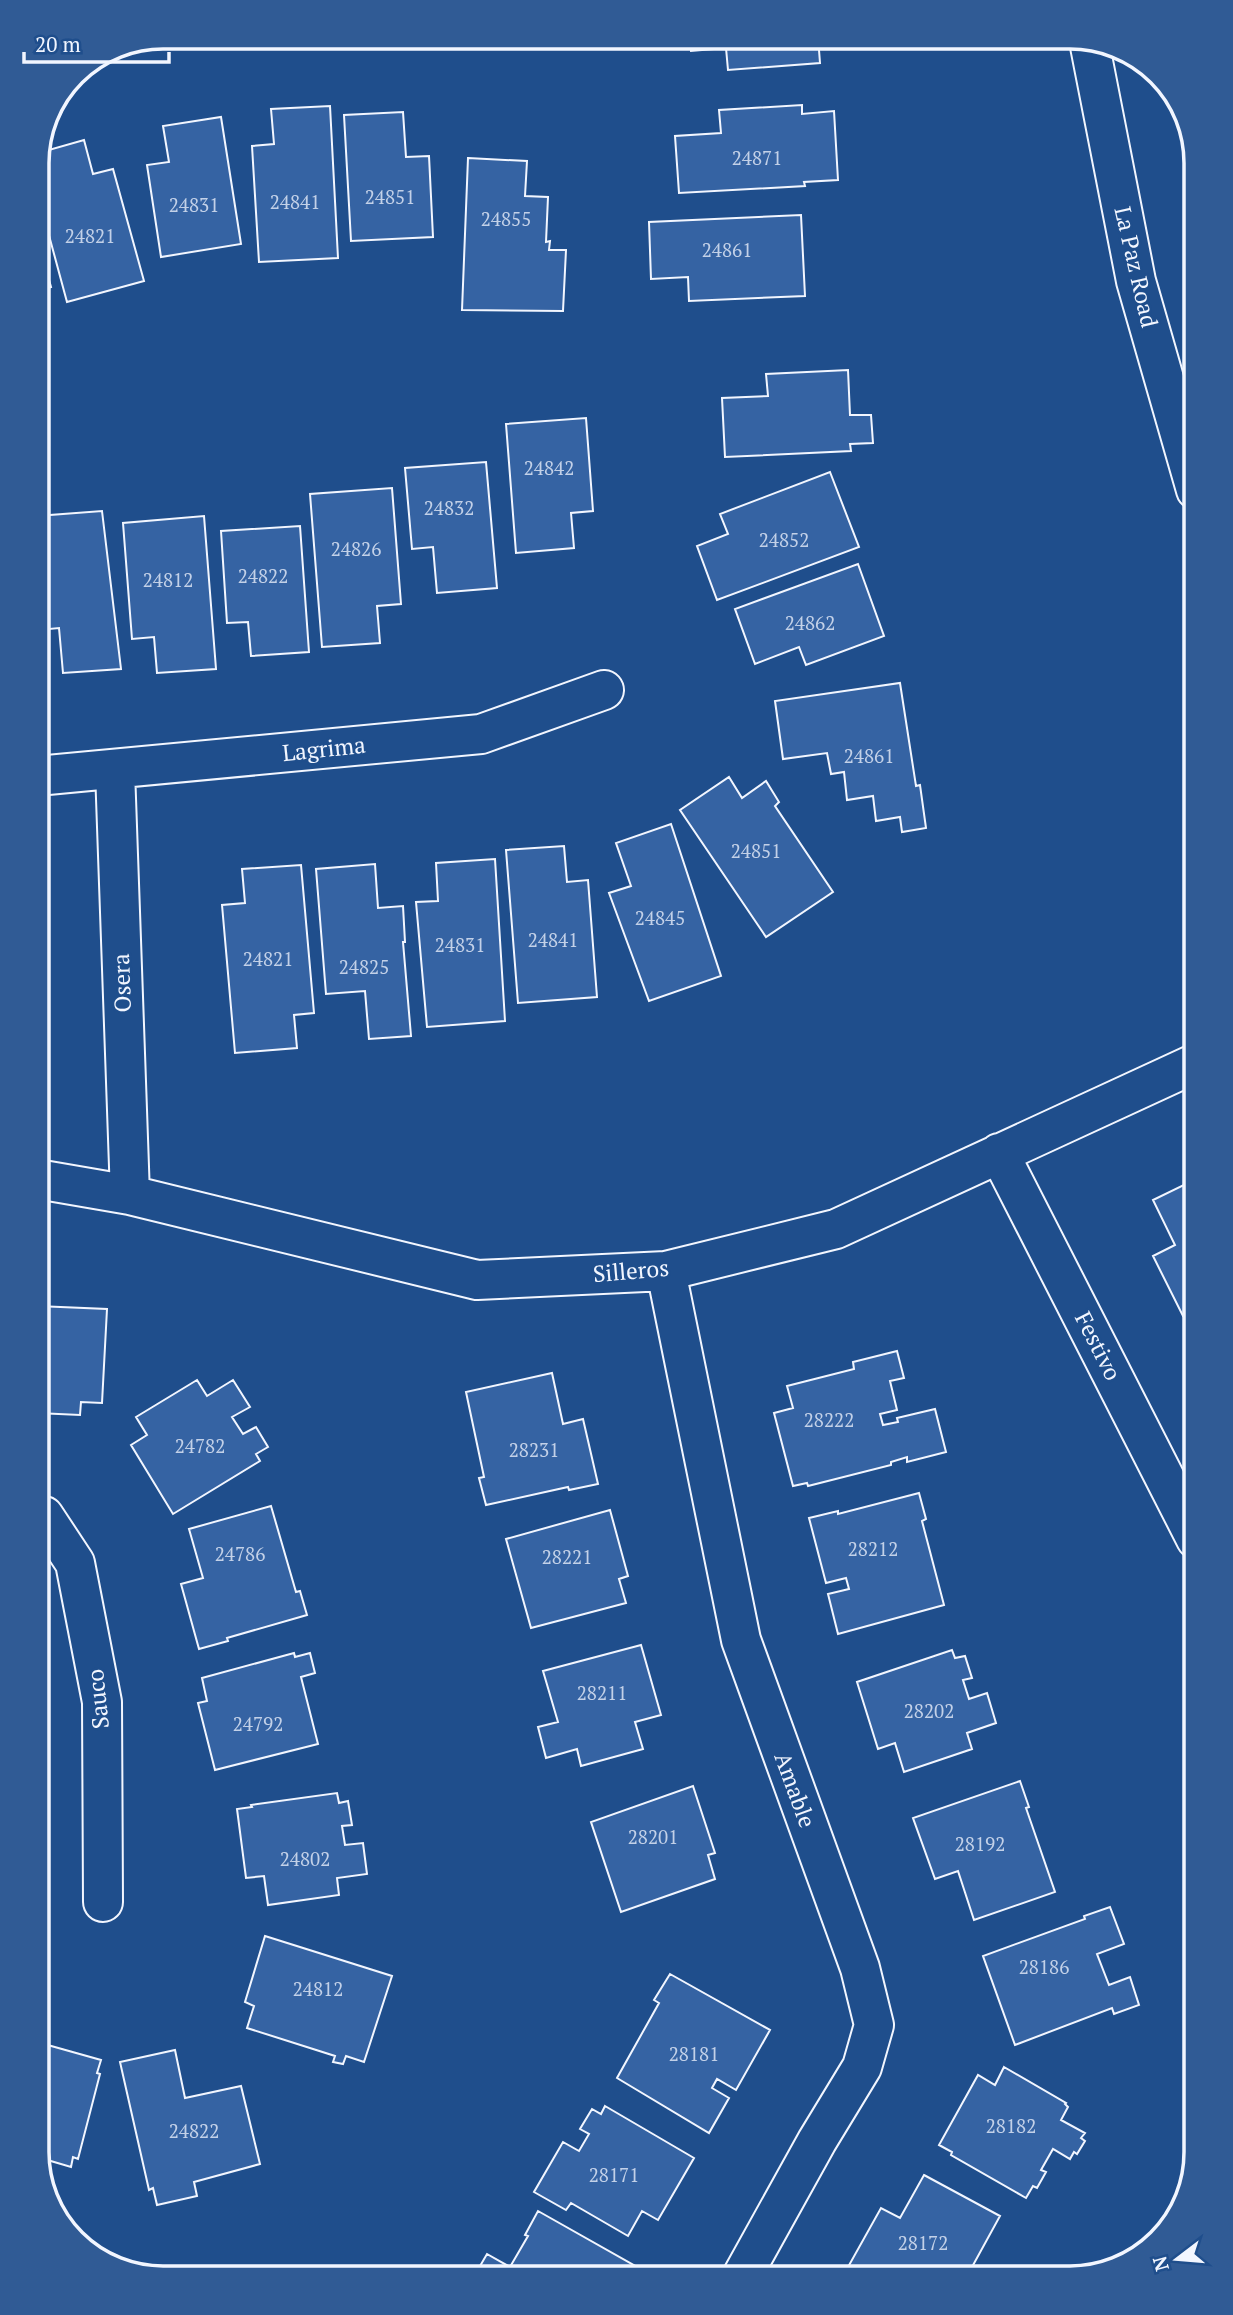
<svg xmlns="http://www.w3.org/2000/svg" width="1233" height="2315" viewBox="0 0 1233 2315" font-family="'PT Serif',serif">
  <rect width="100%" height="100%" fill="#1f4e8c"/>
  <path fill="#3563a3" stroke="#f2f6ff" stroke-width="2" d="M689,37h129l2,26 -92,7 -2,-22 -35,3z
    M802,105v9l32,-3 4,69 -34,2 1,4 -126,7 -4,-57 46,-3 -2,-23z
    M330,106l8,152 -79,4 -7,-116 22,-2 -3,-35z
    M403,112l3,45 23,-1 4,81 -82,4 -7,-126z
    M221,117l20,127 -80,13 -14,-92 22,-3 -6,-36z
    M84,140l9,34 20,-5 31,112 -77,21 -30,-111v-36l1,-2z
    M468,158l59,3 -2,35 23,1 -2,45 4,-1 -1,9h17l-3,61 -101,-1z
    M801,215l4,81 -116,5 -1,-24 -37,2 -2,-57z
    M37,236l14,51 -14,4z
    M848,370l2,45h21l2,28 -23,1 1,7 -126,6 -3,-59 46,-2 -2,-22z
    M586,418l7,93 -22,2 3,35 -58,5 -10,-129z
    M486,462l11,126 -60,5 -4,-46 -21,2 -7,-81z
    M830,472l29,75 -142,53 -20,-54 31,-12 -8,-20z
    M392,488l9,116 -24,2 3,37 -58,4 -12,-153z
    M102,511l19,158 -58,4 -4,-45 -20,2 -2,-26v-88z
    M204,516l12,153 -59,4 -3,-36 -22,2 -9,-116z
    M300,526l9,126 -58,4 -3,-34 -21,1 -6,-92z
    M858,564l26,72 -78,29 -7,-18 -44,17 -20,-55z
    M900,683l16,103 4,-1 6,43 -24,4 -2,-15 -24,4 -3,-25 -26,4 -3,-28 -13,2 -4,-21 -44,6 -8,-58z
    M729,777l13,21 24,-17 13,21 -4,4 58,86 -67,45 -86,-127z
    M671,824l50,152 -72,25 -40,-108 22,-7 -15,-43z
    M564,846l3,36 21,-2 9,117 -79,6 -12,-153z
    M495,859l10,162 -78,6 -11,-125 22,-1 -2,-38z
    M375,864l3,44 25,-2 2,36h-2l8,94 -42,3 -4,-48 -39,3 -10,-125z
    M301,865l13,148 -20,2 3,33 -62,5 -13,-148 23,-2 -3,-34z
    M37,924l8,90h-8z
    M1196,1179v131l-13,6 -30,-60 22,-11 -22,-45z
    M37,1306l70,3 -5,94 -21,-1 -1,13 -43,-2z
    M897,1351l7,27 -14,3 7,29 -17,4 3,11 15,-3 -1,-4 38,-9 11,43 -39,10v-5l-16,5v3l-83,21 -1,-3 -14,3 -19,-73 19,-5 -6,-22 67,-17 -1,-7z
    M552,1373l11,51 20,-5 15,65 -29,6 -1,-3 -82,18 -7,-27 5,-1 -18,-85z
    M197,1380l10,16 26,-16 17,27 -18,10 11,17 13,-7 12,20 -12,7 4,7 -87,53 -42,-69 16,-10 -11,-18z
    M919,1493l7,26 -4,2 22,84 -106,29 -10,-40 21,-5 -3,-11 -20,5 -17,-65 29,-7v3z
    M271,1506l25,86 4,-1 7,24 -80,23 1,3 -29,8 -18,-65 22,-6 -14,-49z
    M610,1510l18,66 -9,3 7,24 -95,25 -25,-89z
    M641,1645l20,70 -26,7 8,27 -62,17 -4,-17 -31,9 -8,-31 20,-5 -15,-51z
    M952,1650l3,8 10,-2 7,22 -9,2 6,19 18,-6 9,30 -29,10 5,16 -68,23 -9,-29 -17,6 -21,-67z
    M294,1653l1,4 15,-4 5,20 -14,4 17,67 -103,26 -17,-67 9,-2 -5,-23z
    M1020,1781l9,26 -3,1 29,84 -81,28 -16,-49 -23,8 -22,-61z
    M693,1786l22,67 -7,2 7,24 -94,33 -30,-90z
    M337,1793l2,10 9,-2 4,24 -10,1 3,19 18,-2 4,31 -30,4 2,17 -71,10 -4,-29 -18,2 -9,-69 15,-2 -1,-2z
    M1110,1907l14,37 -27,10 12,31 21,-8 9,28 -25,9 -2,-6 -97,37 -32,-89 102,-37 -1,-3z
    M265,1936l127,40 -28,86 -18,-6 -3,8 -10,-2 2,-6 -88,-28 7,-22 -9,-4z
    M670,1974l100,56 -34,60 -19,-11 -5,9 17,10 -20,35 -92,-55 42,-75 -5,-3z
    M37,2042l64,18 -4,13 3,1 -22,85 -5,-2 -2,10 -27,-8 2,-9 -9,-2z
    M175,2050l10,48 56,-12 19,78 -66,18 3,14 -40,9 -4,-17 -4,2 -29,-128z
    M1004,2067l62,36 -1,1 3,3 -7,13 24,13 -4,5 4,3 -8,13 -3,-2 -4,7 -17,-10 -12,21 5,2 -9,16 -4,-2 -7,12 -75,-43 1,-3 -13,-7 39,-70 17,10z
    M605,2106l89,52 -36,62 -16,-9 -14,25 -57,-33 -5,7 -32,-18 29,-50 16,9 10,-17 -9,-5 12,-20 9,5z
    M924,2175l76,41 -34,62h-98l-20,-11 33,-59 19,10z
    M538,2211l99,56 -6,11h-158l14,-24 23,13 18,-31 -3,-1z"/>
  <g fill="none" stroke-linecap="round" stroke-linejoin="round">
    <defs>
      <path id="minor" d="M115,770l15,425
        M37,776l444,-42 123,-44
        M999,1153l197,386
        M37,1179l93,16 347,85 189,-9 170,-42 360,-166
        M666,1271l75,369 119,328 14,57 -12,42 -45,74 -76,137
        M37,1514l7,2 31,47 27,139 1,200"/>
      <path id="major" d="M1089,41l47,240 60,209"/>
    </defs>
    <use href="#minor" stroke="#f2f6ff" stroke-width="42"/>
    <use href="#major" stroke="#f2f6ff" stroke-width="42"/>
    <use href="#minor" stroke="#1f4e8c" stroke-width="38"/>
    <use href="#major" stroke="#1f4e8c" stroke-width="38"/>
  </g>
  <g text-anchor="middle" stroke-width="5" stroke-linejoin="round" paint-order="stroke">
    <g font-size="19" fill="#c3d1e8">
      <text x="757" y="165">24871</text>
      <text x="390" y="204">24851</text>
      <text x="295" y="209">24841</text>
      <text x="194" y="212">24831</text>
      <text x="506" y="226">24855</text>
      <text x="90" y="243">24821</text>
      <text x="727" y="257">24861</text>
      <text x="549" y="475">24842</text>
      <text x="449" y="515">24832</text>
      <text x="784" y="547">24852</text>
      <text x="356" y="556">24826</text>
      <text x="263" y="583">24822</text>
      <text x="168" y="587">24812</text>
      <text x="810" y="630">24862</text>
      <text x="869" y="763">24861</text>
      <text x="756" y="858">24851</text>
      <text x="660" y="925">24845</text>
      <text x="553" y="947">24841</text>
      <text x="460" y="952">24831</text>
      <text x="268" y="966">24821</text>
      <text x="364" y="974">24825</text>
      <text x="829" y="1427">28222</text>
      <text x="200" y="1453">24782</text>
      <text x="534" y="1457">28231</text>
      <text x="873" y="1556">28212</text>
      <text x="240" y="1561">24786</text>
      <text x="567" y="1564">28221</text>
      <text x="602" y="1700">28211</text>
      <text x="929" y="1718">28202</text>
      <text x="258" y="1731">24792</text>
      <text x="653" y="1844">28201</text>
      <text x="980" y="1851">28192</text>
      <text x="305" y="1866">24802</text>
      <text x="1044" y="1974">28186</text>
      <text x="318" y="1996">24812</text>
      <text x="694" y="2061">28181</text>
      <text x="1011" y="2133">28182</text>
      <text x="194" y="2138">24822</text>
      <text x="614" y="2182">28171</text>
      <text x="923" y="2250">28172</text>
    </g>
    <g font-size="23" fill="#f2f6ff" stroke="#1f4e8c">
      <text transform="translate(1136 267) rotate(77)" y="8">La Paz Road</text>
      <text transform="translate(324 749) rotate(-6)" y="8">Lagrima</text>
      <text transform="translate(122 983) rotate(-92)" y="8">Osera</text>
      <text transform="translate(631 1271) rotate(-5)" y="8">Silleros</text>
      <text transform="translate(1098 1346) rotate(63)" y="8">Festivo</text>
      <text transform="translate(98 1699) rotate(-96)" y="8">Sauco</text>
      <text transform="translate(795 1790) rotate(70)" y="8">Amable</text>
    </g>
  </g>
  <path d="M0 0H1233V2315H0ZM163 49H1070A114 114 0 0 1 1184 163V2152A114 114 0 0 1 1070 2266H163A114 114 0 0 1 49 2152V163A114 114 0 0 1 163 49Z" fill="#305b95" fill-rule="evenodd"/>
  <path fill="none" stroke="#f2f6ff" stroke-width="3.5" d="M163 49H1070A114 114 0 0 1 1184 163V2152A114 114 0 0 1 1070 2266H163A114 114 0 0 1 49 2152V163A114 114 0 0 1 163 49Z"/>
  <g transform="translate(1177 2259) rotate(254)" stroke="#1f4e8c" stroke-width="5" paint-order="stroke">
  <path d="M0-5L12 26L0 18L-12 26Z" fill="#f2f6ff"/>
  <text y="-10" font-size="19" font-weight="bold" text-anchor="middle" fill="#f2f6ff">N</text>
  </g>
  <path d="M24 52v10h145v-10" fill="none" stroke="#f2f6ff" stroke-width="3.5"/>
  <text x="35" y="52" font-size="21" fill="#f2f6ff" stroke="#1f4e8c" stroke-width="5" paint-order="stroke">20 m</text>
</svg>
